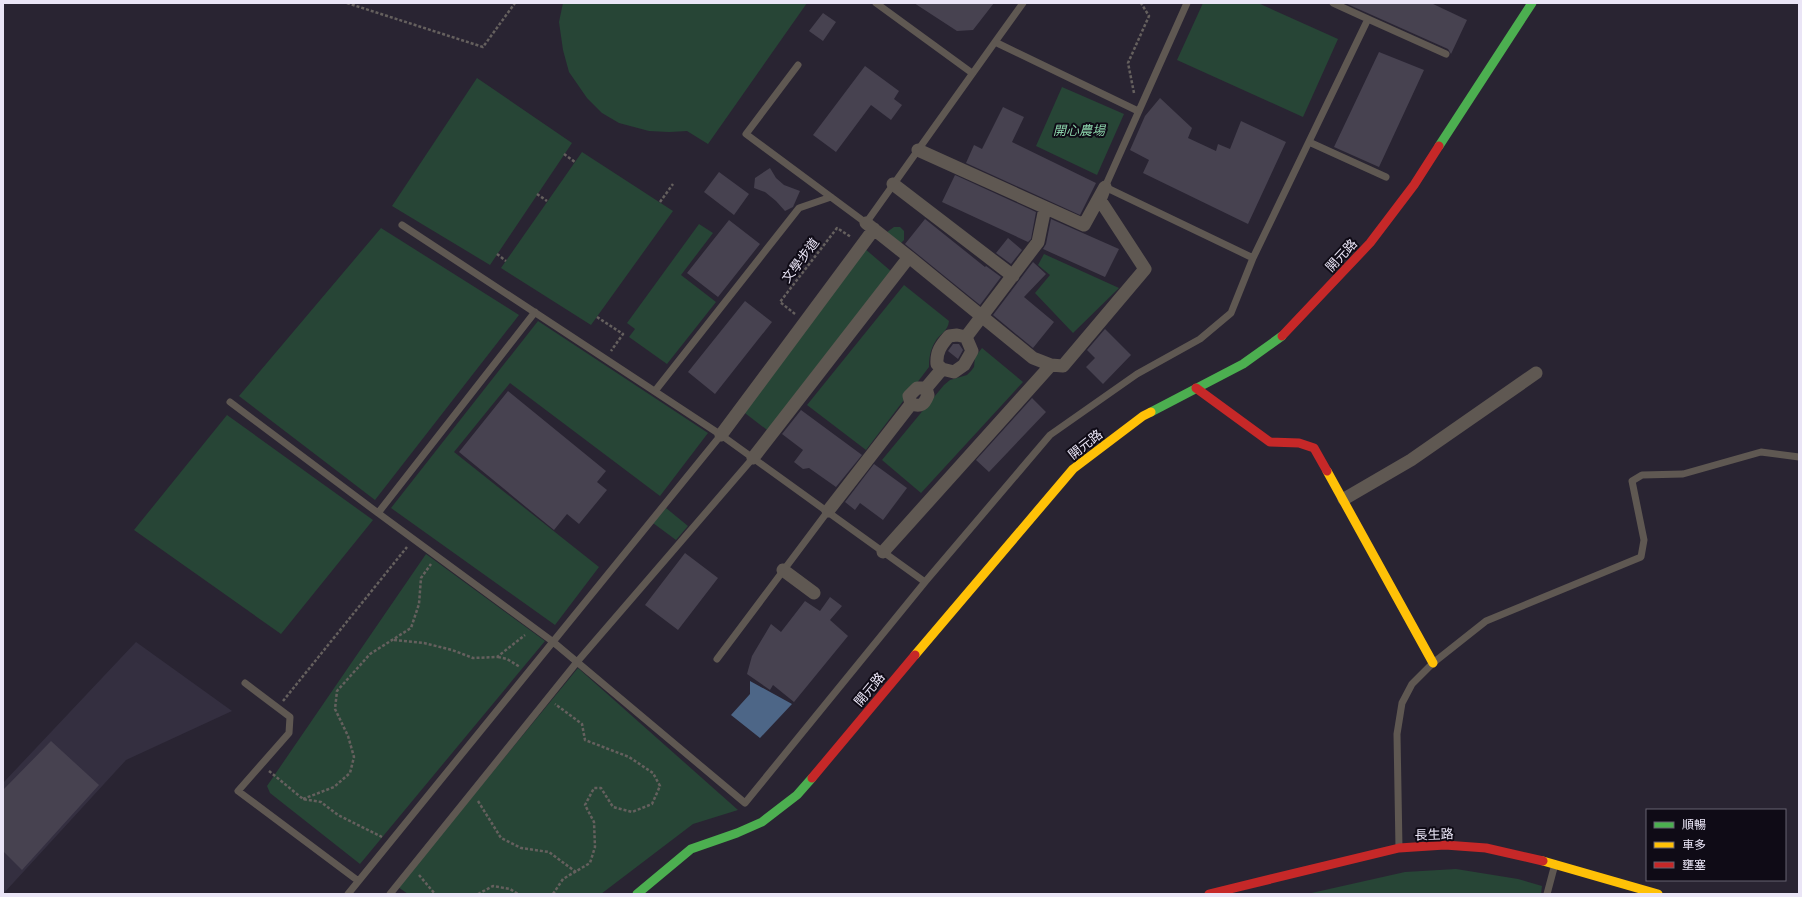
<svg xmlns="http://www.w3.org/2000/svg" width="1802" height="897" viewBox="0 0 1802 897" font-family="'Roboto Serif','Noto Sans TC',serif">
  <rect width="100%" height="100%" fill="#292432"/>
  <path fill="#342f40" d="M136,642l96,69 -106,49 -123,134v-111z"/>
  <path fill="#274536" d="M563,3h244l-99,141 -21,-13 -18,1 -20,-1 -30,-8 -17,-10 -15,-15 -18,-26 -6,-22 -4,-28z
    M1203,3h55l80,36 -35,78 -126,-57z
    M477,78l95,65 -82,122 -98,-59z
    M1062,87l62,27 -27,61 -61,-29z
    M582,152l91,59 -82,114 -90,-57z
    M699,224l14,9 -32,42 35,27 -49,62 -38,-27 6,-8 -8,-6z
    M894,227h6l4,4v9l-4,4 -13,-12z
    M381,228l138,87 -144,185 -136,-104z
    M864,248l28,24 -121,161 -30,-23z
    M1044,254l75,34 -46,45 -38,-40 15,-18 -12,-10z
    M904,285l45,36c-1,11 -10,13 -14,21 -5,8 -6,17 -6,25l-63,83 -59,-45z
    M538,321l170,112 -48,63 -150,-113 -56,69 145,115 -44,58 -164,-117z
    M982,348l41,34 -102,111 -39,-33 62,-75 6,-5 17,-5 4,-4 3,-4 1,-10z
    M227,415l146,105 -92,114 -147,-104z
    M666,508l22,18 -12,14 -23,-17z
    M426,554l119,87 -185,223 -90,-71 -3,-7z
    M578,668l160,142 -45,14 -92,70h-193l-10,-7z
    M1456,869l62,10 24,7 -1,8h-234l98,-22z"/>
  <path fill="#4d6687" d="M750,681l42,23 -32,34 -29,-23 19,-21z"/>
  <path fill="#474250" d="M914,3h80l-21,27 -16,1z
    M1345,3h86l36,17 -16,34 -3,-5z
    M823,13l13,9 -13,19 -14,-10z
    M1379,52l45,18 -45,97 -45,-20z
    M865,66l34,25 -5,8 8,6 -11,15 -20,-15 -35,47 -23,-17z
    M1160,98l32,30 -4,10 28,13 2,-7 12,5 11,-28 45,21 -38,82 -105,-51 6,-13 -19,-10 15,-34z
    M1003,107l21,10 -12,25 84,41 -16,32 -114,-52 8,-18 8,4z
    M770,168l6,10 8,7 16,6 -7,16 -8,4 -9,-10 -11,-9 -11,-4 1,-10z
    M719,172l30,22 -15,21 -30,-23z
    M955,175l81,37 -5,27 -3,3 -86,-40z
    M925,219l60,48 1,-1 15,11 -21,28 -75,-61z
    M1051,219l68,30 -14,28 -62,-28 3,-5z
    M729,220l31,24 -42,53 -31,-24z
    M1008,238l14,12 -11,14 -15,-11z
    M1033,262l13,12 -22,23 30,25 -21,26 -40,-33z
    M745,301l27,21 -57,72 -27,-22z
    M1105,329l26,26 -28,29 -17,-17 9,-9 -8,-8z
    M953,344h6l4,6 -5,9 -10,-8z
    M508,391l98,80 -9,11 10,8 -28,34 -12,-10 -13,16 -95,-78z
    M1032,398l14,14 -57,60 -13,-12z
    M801,410l61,45 -26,32 -27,-19 -6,1 -9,-7 9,-12 -21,-16z
    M874,464l33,24 -24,32 -23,-17 -5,7 -10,-8z
    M685,553l33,25 -40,52 -33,-25z
    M830,597l12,9 -12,14 18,16 -54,66 -21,-17 -3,5 -23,-16 5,-18 19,-32 10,8 24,-31 15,10z
    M51,741l48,44 -77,85 -19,-19v-61z"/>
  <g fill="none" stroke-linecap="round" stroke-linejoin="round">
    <path stroke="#65605e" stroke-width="2.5" stroke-dasharray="3 2" stroke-linecap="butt" d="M347,3l136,44 32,-44
      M1134,93l-6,-30 21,-47 -8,-13
      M564,154l11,8
      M537,194l10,7
      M660,202l13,-18
      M497,254l9,7
      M795,314l-15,-12 57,-74 14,9
      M597,317l26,17 -12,17
      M394,640l30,3 28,7 21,8 24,-1 28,-22
      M498,657l9,2 13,8
      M283,701l124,-154
      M269,771l34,28 18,3 17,13 44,22
      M303,799l31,-12 16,-14 4,-16 -6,-21 -13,-27 2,-18 33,-37 41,-26 8,-24 2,-26 10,-14
      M478,801l23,37 20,10 28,4 27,20
      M419,875l16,19
      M478,894l15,-8 17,3 8,5
      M553,894l10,-15 27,-16 5,-16 -1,-25 -9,-17 9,-17h7l12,19 19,5 20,-8 8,-18 -7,-13 -24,-16 -44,-17 -3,-16 -27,-20"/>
    <path stroke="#5f5852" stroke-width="7" d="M876,3l96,70
      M1187,3l-82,184 148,71
      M1368,19l78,35
      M995,42l28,-39
      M798,65l-52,69 120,89 129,-181 143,69
      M1309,142l77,35
      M402,225l319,210 204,147 125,-147 87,-61 63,-35 31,-26 22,-55 115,-239 -35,-16
      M535,312l-157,201 174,128 193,162 180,-221
      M655,391l144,-183 32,-11
      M230,402l148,111
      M717,659l111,-148
      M245,683l45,34 -1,16 -51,58 119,89
      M1399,848l-2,-114 5,-31 10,-19 21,-21 53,-42 155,-64 3,-17 -12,-59 10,-6 41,-1 78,-22 38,5
      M348,894l373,-459
      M390,894l187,-232 176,-204
      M1547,894l8,-30"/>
    <path stroke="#5f5852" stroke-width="13" d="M893,184l120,92
      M866,223l43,34
      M942,369l-5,-5c-1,-12 4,-19 12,-28l8,-1 9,2
      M911,404c10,3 13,1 17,-9l-2,-7
      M721,435l153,-206
      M753,458l156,-201 124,101 18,7 12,1 82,-97 -45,-69 5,-13 -21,38 -166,-75
      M1344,499l67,-39 125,-87
      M828,511l83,-107 -2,-8 8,-8h9l16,-19 12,3 10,-7 8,-14 -6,-14 72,-95 7,-34
      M883,552l168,-187
      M783,570l31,23"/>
    <path stroke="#4caf50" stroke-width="9" d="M1439,146l93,-143
      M1151,412l92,-48 39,-28
      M637,894l54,-45 46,-16 25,-11 35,-27 15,-17"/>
    <path stroke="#ffc107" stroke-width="9" d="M1327,471l106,192
      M915,655l158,-186 70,-53 8,-4
      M1543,861l115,33"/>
    <path stroke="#c62828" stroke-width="9" d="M1282,336l88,-93 44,-58 25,-39
      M1196,388l74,54 29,1 15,5 13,23
      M812,778l103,-123
      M1209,894l190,-46 46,-3 41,3 57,13"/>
  </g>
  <g text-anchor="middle" stroke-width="4" stroke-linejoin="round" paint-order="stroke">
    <g font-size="13" font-style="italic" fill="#8bd3aa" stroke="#0f0b16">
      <text x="1079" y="135">開心農場</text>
    </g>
    <g font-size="13" fill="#eae5f6" stroke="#0f0b16">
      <text transform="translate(1341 255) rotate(-47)" y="5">開元路</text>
      <text transform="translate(800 260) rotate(-53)" y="5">文學步道</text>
      <text transform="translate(1085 444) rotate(-38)" y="5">開元路</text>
      <text transform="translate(869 689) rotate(-50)" y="5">開元路</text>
      <text transform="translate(1434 834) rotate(-2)" y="5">長生路</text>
    </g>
  </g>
  <rect width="1802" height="897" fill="none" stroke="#eae5f6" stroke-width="8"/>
  <rect x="1646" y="809" width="140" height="72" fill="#0f0b16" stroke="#676270"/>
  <rect x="1654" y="822" width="20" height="6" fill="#4caf50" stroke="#676270"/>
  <text x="1682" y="829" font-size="12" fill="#eae5f6">順暢</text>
  <rect x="1654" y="842" width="20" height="6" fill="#ffc107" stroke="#676270"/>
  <text x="1682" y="849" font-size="12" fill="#eae5f6">車多</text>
  <rect x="1654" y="862" width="20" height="6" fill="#c62828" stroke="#676270"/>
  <text x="1682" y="869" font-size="12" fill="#eae5f6">壅塞</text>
</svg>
